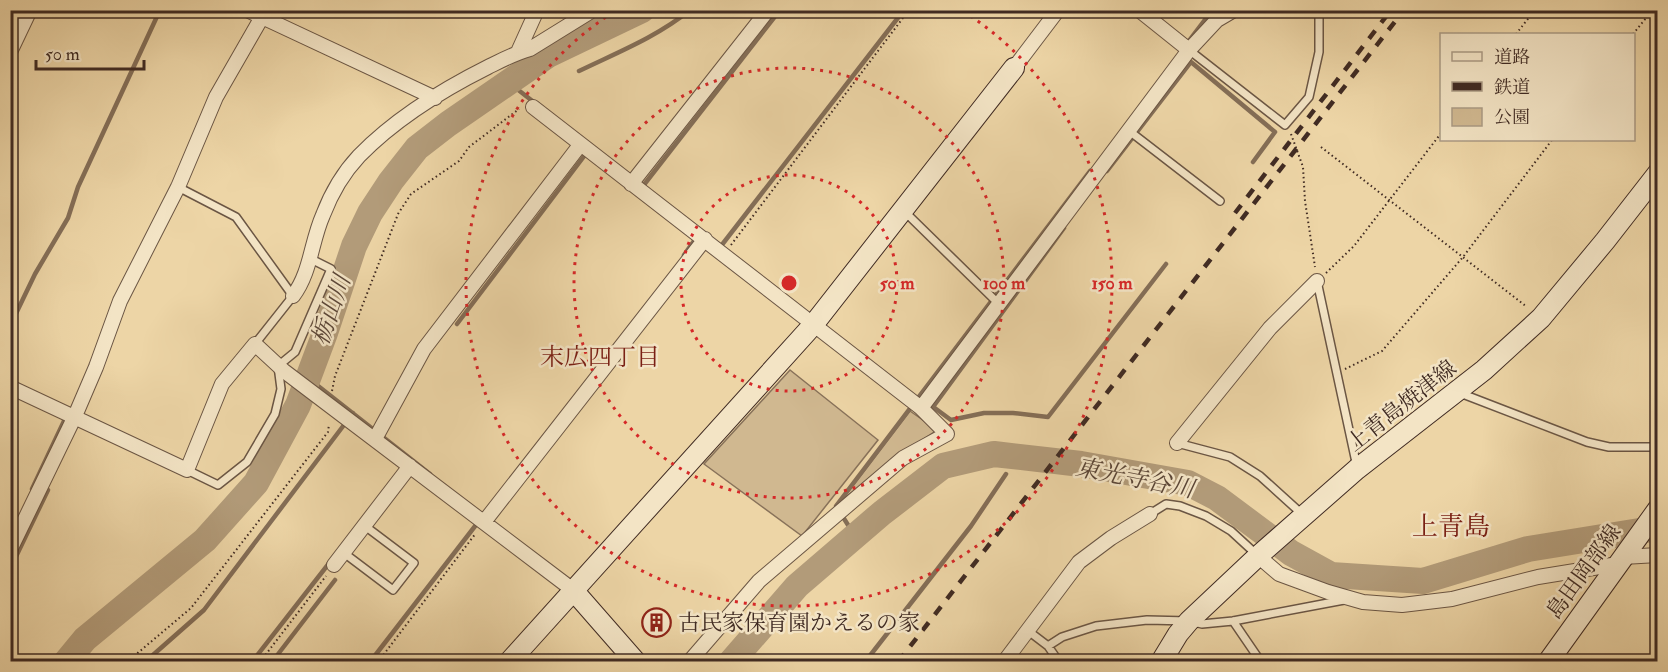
<svg xmlns="http://www.w3.org/2000/svg" width="1668" height="672" viewBox="0 0 1668 672" font-family="'IM FELL Double Pica','Noto Serif JP',serif">
  <rect width="100%" height="100%" fill="#edd5a6"/>
  <filter id="stains"><feTurbulence type="fractalNoise" baseFrequency=".00333" numOctaves="4"/><feColorMatrix values="0 0 0 0 .2 0 0 0 0 .09 0 0 0 0 .02 0 0 0 .5 -.17"/></filter>
  <radialGradient id="worn" r=".72"><stop offset=".6" stop-color="#630" stop-opacity="0"/><stop offset="1" stop-color="#630" stop-opacity=".3"/></radialGradient>
  <path fill="#d0b890" stroke="#88725a" stroke-width="1.5" d="M790,370l88,70 -76,96 -98,-72z
    M910,411l27,19 -39,26 -56,44z"/>
  <g fill="none" stroke-linecap="round" stroke-linejoin="round">
    <path stroke="#846e57" stroke-width="4.5" d="M1188,42l19,-25 12,-7
      M579,71c37,-18 78,-34 111,-61
      M508,82l27,21
      M1107,171l84,-109 84,70 -22,30
      M643,186l137,-176
      M721,246l183,-236
      M684,255l12,-17
      M457,324l131,-173
      M10,326l25,-52 33,-56 10,-31 82,-177
      M308,378l122,96
      M932,406l19,14 33,-7h29l35,4 118,-153
      M933,407l131,-179
      M32,489l32,-68
      M1624,533l7,6
      M855,536l-19,-30 254,-335
      M1645,538l13,-1
      M10,569l38,-79
      M145,662l59,-52 149,-197
      M252,662l78,-100
      M272,662l63,-82
      M370,662l109,-141
      M865,662l106,-136 35,-52"/>
    <path stroke="#b29b79" stroke-width="26" d="M66,662l19,-23 120,-99 51,-57 42,-78 27,-72 29,-87 16,-33 21,-32 26,-33 31,-24 100,-69 94,-45
      M731,662l66,-76 85,-73 61,-47 51,-12 87,10 107,19 29,15 74,55 40,22 92,6 105,-32 130,-21"/>
    <defs>
      <path id="lane" d="M1189,50l96,75 24,-28 10,-45v-42
        M1128,130l92,71
        M178,187l58,30 57,79 -38,48
        M904,211l95,93
        M1317,281l40,186
        M1460,393l127,49 22,5h49
        M1177,443l53,14 30,19 42,38
        M187,470l31,15 29,-23 28,-48 6,-25 -3,-23 17,-14 36,-83 -20,-10
        M1150,514l16,-10 14,2 26,10 25,15 25,23
        M344,553l49,37 21,-27 -49,-37
        M1233,621l28,41
        M1027,630l21,16 11,16
        M1048,646l14,-9 34,-11 51,-6 42,1 13,3 31,-3 111,-21"/>
      <path id="street" d="M247,10l188,88
        M1139,10l50,40
        M1656,10l2,2
        M10,52l20,-42
        M518,52l19,-42
        M1014,68l44,-58
        M533,107l388,301 26,26 -44,24 -144,123 -70,81
        M631,184l137,-174
        M293,296c18,-24 18,-54 30,-81 8,-21 21,-43 36,-59 36,-37 83,-66 129,-89 14,-7 27,-14 42,-18l63,-39
        M10,387l177,83 35,-86 33,-40 29,27 289,219
        M921,408l268,-358 28,-30 17,-10
        M375,439l49,-90 156,-204
        M1177,443l93,-115 47,-47
        M484,522l221,-283
        M10,550l65,-134 21,-49 24,-66 58,-114 38,-90 50,-87
        M1258,556l21,18 49,18 35,10 39,3 50,-6 86,-22 80,-13
        M1623,557l35,-2
        M334,565l76,-99
        M1004,662l75,-100 32,-24 39,-24"/>
      <path id="secondary" d="M573,590l63,72
        M509,662l304,-337 201,-257
        M1161,662l17,-28 11,-13 69,-65 99,-87 127,-99 57,-52 64,-77 53,-68
        M1548,662l110,-153"/>
    </defs>
    <use href="#lane" stroke="#6b5644" stroke-width="10"/>
    <use href="#street" stroke="#6b5644" stroke-width="16"/>
    <use href="#secondary" stroke="#402b23" stroke-width="22"/>
    <path stroke="#402b23" stroke-width="2" stroke-dasharray="1.5 3" stroke-linecap="butt" d="M1516,34l19,-24
      M1633,34l13,-16
      M1291,134l12,33 2,34 10,66
      M1321,147l206,160
      M731,245l178,-235
      M1326,273l28,-27 88,-114
      M1345,369l37,-18 81,-94 89,-117
      M332,391l3,-15 63,-162 13,-20 48,-33 10,-14 50,-38
      M127,662l64,-54 137,-176 1,-8
      M260,662l66,-86
      M378,662l98,-129"/>
    <use href="#lane" stroke="#f3e4c5" stroke-width="7"/>
    <use href="#street" stroke="#f3e4c5" stroke-width="14"/>
    <use href="#secondary" stroke="#f3e4c5" stroke-width="20"/>
    <path stroke="#402b23" stroke-width="4.5" stroke-dasharray="10 10" stroke-linecap="butt" d="M1235,213l156,-203
      M898,662l506,-652"/>
  </g>
  <g fill="none" stroke="#d62828" stroke-width="3" stroke-dasharray="3 6">
    <circle cx="789" cy="283" r="108"/>
    <circle cx="789" cy="283" r="215"/>
    <path d="M963 11A323 323 0 1 1 615 11"/>
  </g>
  <defs>
    <symbol id="building-ring" viewBox="-11 -11 22 22"><circle r="9.5" fill="#f3e4c5" stroke="#8f2418" stroke-width="1.5"/><path d="M-4-6H4V6H1V3H-1V6H-4ZM-2.5-4.3h1.7v1.8h-1.7ZM.8-4.3h1.7v1.8H.8ZM-2.5-1h1.7V.8h-1.7ZM.8-1h1.7V.8H.8Z" fill="#8f2418"/></symbol>
  </defs>
  <g fill-rule="evenodd">
    <use href="#building-ring" x="640" y="606" width="33" height="33"/>
  </g>
  <g text-anchor="middle" stroke-width="5" stroke-linejoin="round" paint-order="stroke">
    <g font-size="22" fill="#402b23" stroke="#f3e4c5">
      <text transform="translate(1401 405) rotate(-38)" y="8">上青島焼津線</text>
      <text transform="translate(1583 571) rotate(-54)" y="8">島田岡部線</text>
    </g>
    <g font-size="22" fill="#402b23" stroke="#f3e4c5" text-anchor="start">
      <text x="678" y="630">古民家保育園かえるの家</text>
    </g>
    <g font-size="24" font-style="italic" fill="#5c4738" stroke="#f3e4c5">
      <text transform="translate(331 310) rotate(-71)" y="8">栃山川</text>
      <text transform="translate(1135 478) rotate(11)" y="8">東光寺谷川</text>
    </g>
    <g font-size="24" fill="#7a1f14" stroke="#f3e4c5">
      <text x="600" y="365">末広四丁目</text>
    </g>
    <g font-size="26" fill="#7a1f14" stroke="#f3e4c5">
      <text x="1451" y="535">上青島</text>
    </g>
  </g>
  <circle cx="789" cy="283" r="9" fill="#d62828" stroke="#f3e4c5" stroke-width="3"/>
  <g font-size="18" text-anchor="middle" font-weight="bold" fill="#d62828" stroke="#f3e4c5" stroke-width="5" stroke-linejoin="round" paint-order="stroke">
    <text x="897" y="289">50 m</text>
    <text x="1004" y="289">100 m</text>
    <text x="1112" y="289">150 m</text>
  </g>
  <rect width="1668" height="672" fill="none" stroke="#edd5a6" stroke-width="36"/>
  <rect x="12" y="12" width="1644" height="648" fill="none" stroke="#402b23" stroke-width="3"/>
  <rect x="18" y="18" width="1632" height="636" fill="none" stroke="#402b23" stroke-width="1.5"/>
  <rect x="1440" y="33" width="195" height="108" fill="#f3e4c5" stroke="#ab9a84" stroke-width="1.5"/>
  <rect x="1452" y="52" width="30" height="9" fill="#f3e4c5" stroke="#ab9a84" stroke-width="1.5"/>
  <text x="1494" y="63" font-size="18" fill="#402b23">道路</text>
  <rect x="1452" y="82" width="30" height="9" fill="#402b23" stroke="#ab9a84" stroke-width="1.5"/>
  <text x="1494" y="93" font-size="18" fill="#402b23">鉄道</text>
  <rect x="1452" y="108" width="30" height="18" fill="#d0b890" stroke="#ab9a84" stroke-width="1.5"/>
  <text x="1494" y="123" font-size="18" fill="#402b23">公園</text>
  <path d="M36 60v9h108v-9" fill="none" stroke="#402b23" stroke-width="3"/>
  <text x="45" y="60" font-size="18" fill="#402b23" stroke="#f3e4c5" stroke-width="4.5" paint-order="stroke">50 m</text>
  <rect width="100%" height="100%" filter="url(#stains)"/>
  <rect width="100%" height="100%" fill="url(#worn)"/>
</svg>
